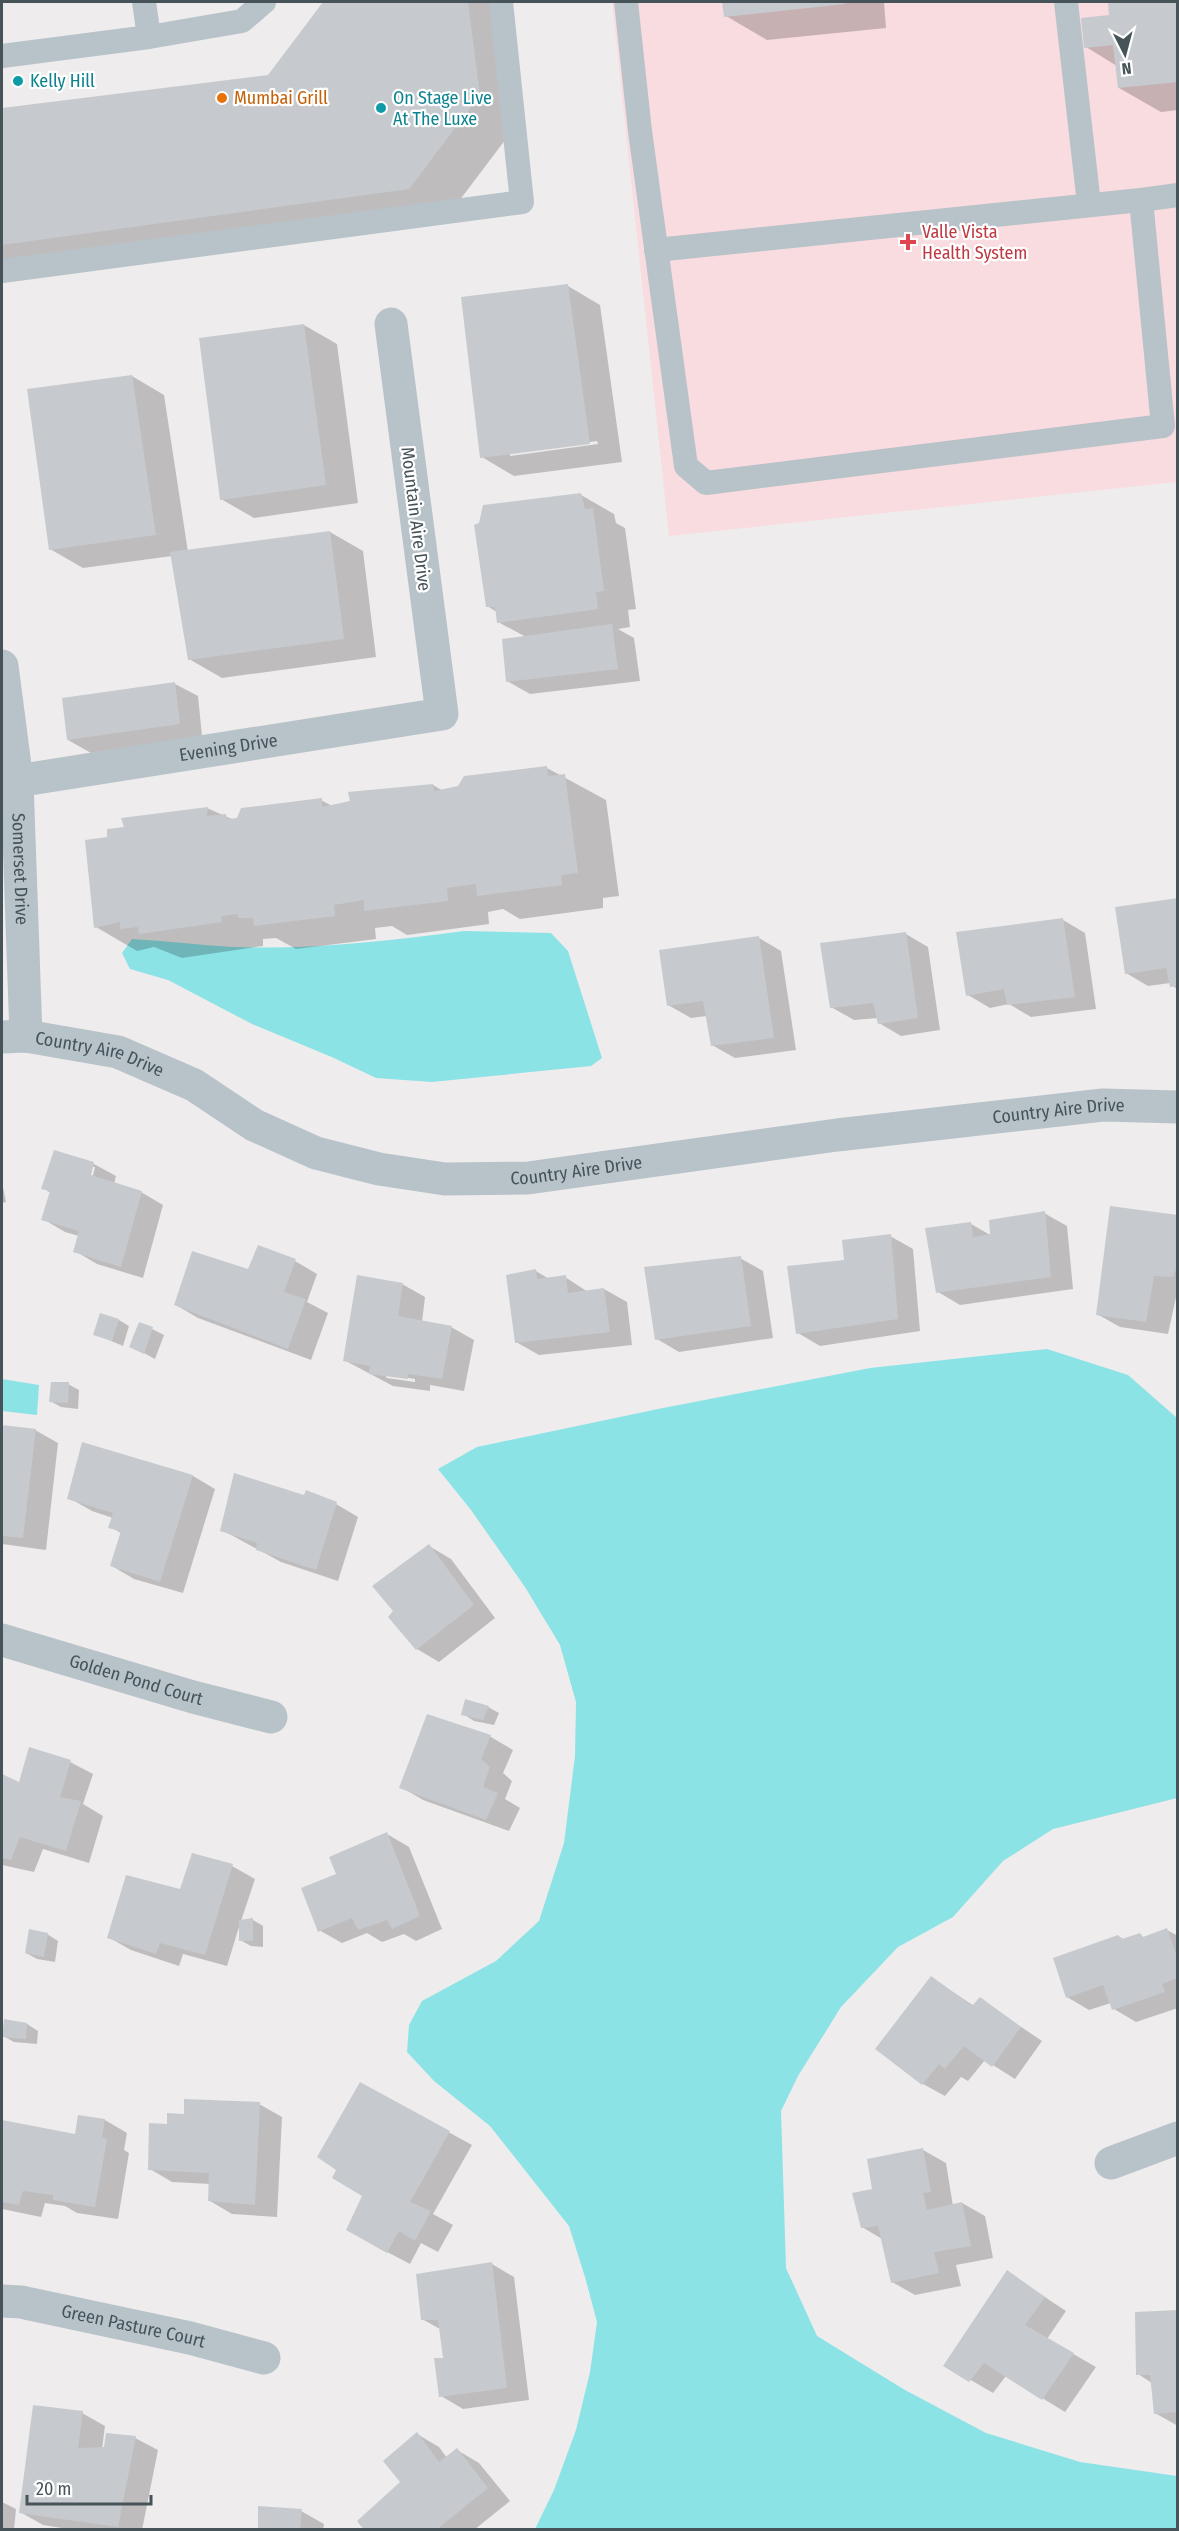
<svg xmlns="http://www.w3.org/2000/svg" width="1179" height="2531" viewBox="0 0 1179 2531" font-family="'Fira Sans Condensed',sans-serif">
  <rect width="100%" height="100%" fill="#efeced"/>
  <path fill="#f9dcdf" d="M612,2h565v480l-508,54z"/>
  <path fill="#8be3e6" d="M464,931l87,2 17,18 34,107 -11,8 -159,16 -56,-4 -42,-20 -82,-34 -84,-44 -38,-11 -8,-16 10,-14c34,2 68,6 102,8 77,3 154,-6 230,-16z
    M1047,1349l81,26 49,43v380l-124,31 -50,32 -50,56 -55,30 -57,60 -43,69 -17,35 5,157 31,68 88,54 81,43 94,29 97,14v53h-642l19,-39 22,-60 14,-58 7,-50 -12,-45 -16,-51 -79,-100 -56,-45 -27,-29 2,-27 13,-24 74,-40 43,-40 25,-78 11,-87 1,-54 -16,-57 -35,-58 -54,-77 -33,-41 39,-22 181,-38 212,-41z
    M2,1379l37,6 -2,30 -35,-4z"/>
  <path fill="#0003" fill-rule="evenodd" d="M325,2h180l16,117 -71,94 -448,61v-165l266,-32z
    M724,2h160l2,26 -119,12 -41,-24z
    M1109,2h69v108l-17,2 -42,-24 -2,-22 -31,-19 25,-30z
    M568,286l32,19 22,157 -108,14 -32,-19zM597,441l1,3 -88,12v-3z
    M304,325l33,19 21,159 -104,15 -33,-19z
    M132,376l32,19 24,157 142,-20 33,19 13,106 -154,21 -33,-19 -17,-103 -89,12 -33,-19z
    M581,495l33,19 2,9 9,5 11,81 -8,1 2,17 -12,2 16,9 6,43 -110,13 -23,-13 19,-44 -28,-15 -1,-10 -10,-6z
    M175,684l23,12 4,40 -111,17 -23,-13z
    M547,768l59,32 13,96 -16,2v10l-83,11 -17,-10 -15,3 1,12 -82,11 -15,-9 -17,2 1,11 -80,10 -20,-11 -13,1v7l-81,12 -28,-11 -17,4 -41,-24 13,-89 17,-9 81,-21 27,12 87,-20 11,6 101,-21 10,6z
    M1178,899v91l-8,-7 -22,3 -22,-13z
    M1063,920l22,13 11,76 -65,8 -22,-13 -19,4 -22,-13z
    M906,934l22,13 12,83 -39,6 -22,-13 -1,-5 -24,2 -23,-13z
    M759,938l22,13 15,99 -61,8 -23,-13 -5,-29 -16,2 -23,-13z
    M94,1164l22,12 -2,8 27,8 22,13 -20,73 -46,-14 -22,-13 4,-15 -14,-4 -22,-13 8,-26 -8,-5zM92,1167h3l-4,16 -3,-1z
    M2,1182l4,20 -4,1z
    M1044,1213l23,13 6,63 -113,16 -22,-13 33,-68 21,12z
    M1178,1217v71l-10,46 -48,-7 -23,-13z
    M890,1236l23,13 7,82 -100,15 -22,-13 48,-72z
    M740,1258l23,13 10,67 -94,14 -22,-13z
    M295,1261l22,13 -10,28 21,11 -17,47 -113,-42 -22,-13 73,-35z
    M536,1271l13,8 16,-2 23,15 16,-3 23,13 5,43 -93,10 -23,-13z
    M402,1284l23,13 -3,25 29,5 23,13 -10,51 -34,-6v6l-37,-5 -49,-26zM384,1374l31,5v3l-28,-4z
    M119,1320l10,6 -6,20 -28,-12z
    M140,1323l24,12 -9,24 -13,-7z
    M68,1384l11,6 -1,19 -17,-2 -11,-6z
    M2,1427l33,3 23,13 -12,107 -44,-6z
    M83,1444l110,32 22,13 -32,104 -49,-14 -22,-13 9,-33 -11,-6 3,-9 -21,-7 -23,-13z
    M336,1504l22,13 -20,64 -57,-19 -59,-32z
    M429,1546l22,13 44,59 -56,44 -22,-13z
    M488,1707l11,6 -5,12 -20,-4 -11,-7z
    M428,1716l63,21 22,13 -10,23 9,8 -7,18 15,9 -11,23 -86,-31 -22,-13z
    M70,1762l23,12 -10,30 20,12 -14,47 -46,-14 -9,23 -32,-7v-89l18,8z
    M387,1834l22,13 33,82 -26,12 -12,-7 -22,8 -15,-9 -25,10 -23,-13 18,-55z
    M232,1866l23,13 -14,42 12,-1 10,6v21l-12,-1 -11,-6 -1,-13 -12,39 -44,-12 -4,12 -48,-16 -23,-13 73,-47z
    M1167,1930l11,6v72l-42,14 -22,-13 -3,-6 -22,7 -22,-13 51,-61 7,4 15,-5 5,3z
    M47,1934l11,7 -3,21 -18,-3 -11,-6z
    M932,1978l42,28 6,-7 62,42 -27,38 -30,-19 -17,21 -7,-4 -16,19 -22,-12z
    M27,2024l11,7 -1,13 -23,-2 -11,-6z
    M361,2084l111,61 -39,69 20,11 -15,27 -17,-9 -11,21 -40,-21 -6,-48z
    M259,2104l23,13 -5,100 -45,-3 -22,-13v-17l-38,-2 -22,-13 18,-43 17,-11z
    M105,2120l22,13 -3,17 5,3 -11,66 -41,-6 -12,-7 -20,-3 -4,14 -39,-8v-88l74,15z
    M923,2150l23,13 7,43 9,-3 23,13 8,42 -37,7 5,21 -46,9 -23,-13 -10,-43 -20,-12 12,-37z
    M492,2264l22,13 15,123 -66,9 -22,-13 4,-36 -5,-31 -18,-10z
    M1007,2272l59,39 -19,28 49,28 -31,45 -59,-36 -13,17 -48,-28z
    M1178,2311v115l-23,-13 -3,-30 -14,-9z
    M82,2413l23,13 -3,23 33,-11 23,12 -16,80h-68l-31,-5 -23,-13z
    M417,2434l22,13 8,11 10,-8 22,13 31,38 -36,29h-108l36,-48z
    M2,2502l14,7 -2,21h-12z
    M301,2511l23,13 -1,6h-64z"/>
  <path fill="#c6cace" d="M323,2h145l12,93 -71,94 -407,56v-137l266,-33z
    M722,2h123v2l-121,13z
    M1108,2h70v80l-60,6 -5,-43 -29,3 -3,-30 28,-3z
    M568,284l22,160 -110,14 -19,-161z
    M304,324l22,161 -106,15 -21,-162z
    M132,375l24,160 -107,15 -22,-161z
    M581,493l4,16 8,-1 11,83 -8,1 2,17 -101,14 -2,-16h-9l-12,-82 5,-2 4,-18z
    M330,531l14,108 -156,21 -18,-108z
    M612,624l6,45 -112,13 -4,-43z
    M175,682l5,42 -113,16 -5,-42z
    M547,766l1,10 17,-2 13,99 -17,2 1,10 -85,11 -1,-12 -29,4 1,13 -84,10v-11l-30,5 1,11 -81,10 -1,-8h-15v-4l-17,2 1,6 -83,12 -1,-7 -18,2v-7l-26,6 -9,-88 22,-3v-8l17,-2 -3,-9 87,-11 -1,9 19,-2 1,5 10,-1 4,-10 81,-10v9l28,-6 -2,-9 85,-8 1,7 24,-5 6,-10z
    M1178,898v88l-8,1 -4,-19 -41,6 -10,-67z
    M1063,918l12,79 -68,8 -3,-16 -38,7 -10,-64z
    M906,932l12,86 -40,6 -5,-21 -43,5 -10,-65z
    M759,936l15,102 -63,8 -8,-45 -36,5 -8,-56z
    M54,1150l40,12 -3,13 51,16 -21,76 -48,-15 6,-21 -38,-11 9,-29 -9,-2z
    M1110,1206l68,9v49l-5,13 -19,-1 -8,46 -50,-7z
    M1045,1211l6,66 -115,16 -11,-65 46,-6 2,15 17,-3 -1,-14z
    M891,1234l7,85 -102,15 -9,-68 57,-6 -2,-20z
    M258,1245l38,14 -12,33 22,7 -18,50 -114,-44 18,-54 56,18z
    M741,1256l10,70 -96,14 -11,-73z
    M536,1269l1,10 29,-4 2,18 36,-5 6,44 -95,11 -9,-68z
    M357,1275l46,8 -5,33 54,10 -10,53 -34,-5v5l-39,-5 1,-8 -27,-5z
    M100,1313l19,6 -7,22 -19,-6z
    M139,1322l14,5 -9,27 -15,-7z
    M51,1382h18l-1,21 -19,-1z
    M2,1425l34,4 -13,109 -21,-2z
    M82,1442l111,33 -33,107 -50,-16 11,-35 -13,-3 5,-15 -46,-14z
    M234,1473l70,22 2,-5 31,12 -21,68 -60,-20 1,-7 -37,-12z
    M429,1544l45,61 -58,45 -28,-33 5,-6 -21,-25z
    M465,1699l24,7 -6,14 -22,-5z
    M427,1714l64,21 -10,24 9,8 -7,20 15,6 -12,27 -87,-32z
    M29,1747l42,13 -11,37 21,4 -15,50 -46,-14 -9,23 -9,-2v-84l17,8z
    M387,1832l33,84 -28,13 -5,-9 -29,10 -6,-12 -34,14 -17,-44 35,-14 -7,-17z
    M192,1853l41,11 -28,91 -45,-12 -4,11 -49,-16 19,-63 54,14z
    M253,1918v23h-14v-21z
    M1167,1928l11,32v18l-16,6 3,8 -53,18 -9,-25 -37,13 -13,-40 65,-23 4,4 18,-6 3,4z
    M29,1929l19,4 -4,24 -19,-4z
    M931,1976l41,30 8,-9 41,30 -29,40 -28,-21 -19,23 -6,-5 -17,21 -47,-36z
    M4,2019l23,4 -1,16 -24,-2z
    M360,2082l90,49 -40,71 21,9 -16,30 -16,-10 -12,22 -41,-23 16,-34 -30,-18 4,-8 -19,-13z
    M184,2099l76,3 -5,103 -47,-4 1,-28 -61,-3 1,-47 18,1v-11l17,1z
    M78,2115l27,4 -3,18 5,2 -12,68 -42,-7v-5l-30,-4 -4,14 -17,-3v-82l73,14z
    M923,2148l8,44 -8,1 4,17 35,-8 9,44 -37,6 5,21 -48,10 -13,-57 -17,2 -9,-35 20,-4 -5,-30z
    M492,2262l15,126 -68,9 -5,-39h9l-5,-38h-17l-5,-46z
    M1007,2270l38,27 -20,28 49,28 -32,47 -58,-37 -15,19 -26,-16z
    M1178,2310v102l-24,2 -4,-39h-14l-1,-63z
    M33,2405l50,6 -5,37 26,-1 2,-14 30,3 -18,91 -99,-14z
    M417,2432l22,30 18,-14 31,40 -52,42h-72l-7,-9 43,-39 -17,-21z
    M258,2506l44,3 -2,21h-42z"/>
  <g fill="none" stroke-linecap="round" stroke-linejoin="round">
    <path stroke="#b8c3c9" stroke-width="24" d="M144,2l5,35
      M626,2l14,129 46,335 20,17 457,-57 -22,-226 37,-5
      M1066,2l23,202
      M2,56l147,-19 93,-16 22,-19
      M656,250l485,-50
      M2,271l520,-69 -21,-200"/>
    <g stroke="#b8c3c9" stroke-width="33">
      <path id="s1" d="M2,666l15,115 9,255"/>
      <path id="s2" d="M17,781l425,-67 -51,-390"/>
      <path id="s3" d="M2,1037l24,-1 92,16 76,33 60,40 62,28 63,16 66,10 83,-1 309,-43 266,-30 75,2"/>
      <path id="s4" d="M2,1640l191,57 78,20"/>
      <path d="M1111,2163l67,-25"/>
      <path id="s5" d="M2,2301l19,1 169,36 74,20"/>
    </g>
  </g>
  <g fill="#0f9aa8" stroke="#fff" stroke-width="2">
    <circle cx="18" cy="81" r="6"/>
    <circle cx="381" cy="108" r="6"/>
  </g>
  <circle fill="#e8710a" stroke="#fff" stroke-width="2" cx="222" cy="98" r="6"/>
  <path fill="#e0444e" stroke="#fff" stroke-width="2" d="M905 233h6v6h6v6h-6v6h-6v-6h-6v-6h6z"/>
  <g text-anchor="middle" stroke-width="4.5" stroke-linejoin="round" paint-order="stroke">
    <g font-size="18" fill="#0d838f" stroke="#fff" text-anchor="start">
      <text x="30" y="87">Kelly Hill</text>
      <text x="393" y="104">On Stage Live<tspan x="393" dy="21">At The Luxe</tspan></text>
    </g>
    <g font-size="18" fill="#c56008" stroke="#fff" text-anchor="start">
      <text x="234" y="104">Mumbai Grill</text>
    </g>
    <g font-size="18" fill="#be3a42" stroke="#fff" text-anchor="start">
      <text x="922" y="238">Valle Vista<tspan x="922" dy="21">Health System</tspan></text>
    </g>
    <g font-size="18" fill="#465359" stroke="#fff">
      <text transform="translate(416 519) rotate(83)" y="6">Mountain Aire Drive</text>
      <text dy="6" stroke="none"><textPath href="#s2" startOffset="214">Evening Drive</textPath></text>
      <text dy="6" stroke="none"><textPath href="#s1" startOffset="204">Somerset Drive</textPath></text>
      <text dy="6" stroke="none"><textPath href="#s3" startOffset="100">Country Aire Drive</textPath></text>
      <text dy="6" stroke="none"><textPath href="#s3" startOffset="1090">Country Aire Drive</textPath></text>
      <text dy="6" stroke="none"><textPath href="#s3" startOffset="604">Country Aire Drive</textPath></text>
      <text dy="6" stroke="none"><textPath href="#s4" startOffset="140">Golden Pond Court</textPath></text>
      <text dy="6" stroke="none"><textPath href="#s5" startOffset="134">Green Pasture Court</textPath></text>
    </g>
  </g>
  <rect width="1179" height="2531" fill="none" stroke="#465359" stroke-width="6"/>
  <g transform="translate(1125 54) rotate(174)" stroke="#ffffff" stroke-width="4.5" paint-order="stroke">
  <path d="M0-4.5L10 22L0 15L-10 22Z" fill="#465359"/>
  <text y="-9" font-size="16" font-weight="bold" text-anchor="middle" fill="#465359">N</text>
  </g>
  <path d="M27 2495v9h124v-9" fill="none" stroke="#465359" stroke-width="3"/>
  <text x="36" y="2495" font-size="18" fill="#465359" stroke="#ffffff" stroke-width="4.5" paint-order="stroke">20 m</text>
</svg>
